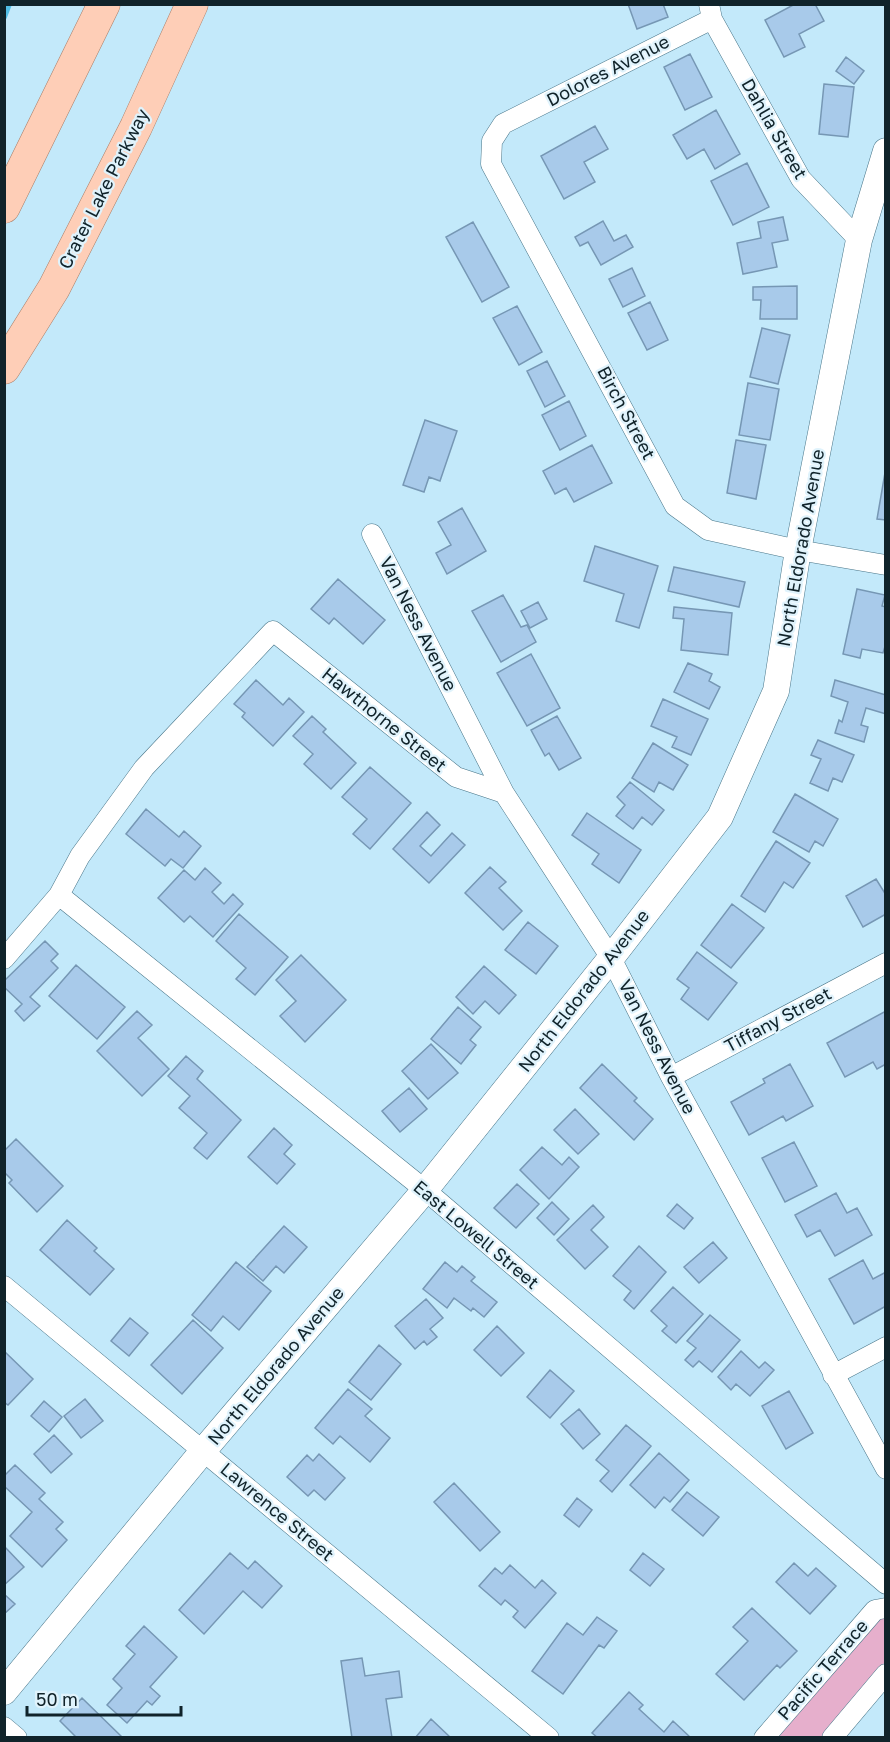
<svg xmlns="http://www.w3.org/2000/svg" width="890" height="1742" viewBox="0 0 890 1742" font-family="'Golos Text',sans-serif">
  <rect width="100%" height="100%" fill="#c3e9fa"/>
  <path fill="#e6afcc" d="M885,1613v49l-63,75 -46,1z"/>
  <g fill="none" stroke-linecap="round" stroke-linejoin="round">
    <path stroke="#52bfe7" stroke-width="6" d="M4,17l5,-13"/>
  </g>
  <path fill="#a8caea" stroke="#7697b4" stroke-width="1.5" d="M628,4h35l5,13 -31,12z
    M795,4h20l9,17 -25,13 6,13 -21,10 -19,-37z
    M690,54l22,43 -27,13 -21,-43z
    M846,57l18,14 -10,13 -18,-13z
    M824,84l30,3 -6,50 -29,-3z
    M716,110l24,44 -25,15 -11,-20 -17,10 -14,-24z
    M595,126l13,23 -24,13 11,20 -31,17 -23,-43z
    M747,163l22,44 -36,18 -22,-44z
    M783,217l5,23 -16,3 5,24 -34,7 -6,-31 24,-5 -3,-16z
    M603,221l11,20 12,-6 7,12 -32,18 -13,-23 -8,4 -5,-9z
    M473,222l36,65 -27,15 -36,-65z
    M632,268l13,28 -22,11 -14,-28z
    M797,286v33h-37l1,-19h-8v-13z
    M650,302l18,38 -21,10 -19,-37z
    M517,306l25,46 -23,13 -26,-47z
    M762,328l28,7 -12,49 -28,-7z
    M547,361l18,35 -20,11 -18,-36z
    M748,383l31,6 -9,51 -31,-5z
    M569,401l17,35 -26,14 -18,-35z
    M425,420l32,11 -17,50 -11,-4 -5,15 -21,-7z
    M736,440l30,5 -10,54 -29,-6z
    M592,445l20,38 -38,19 -8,-14 -11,6 -12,-23z
    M886,467v53l-9,-1z
    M462,508l24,43 -39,23 -11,-21 15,-8 -13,-23z
    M595,546l63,20 -19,62 -23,-7 8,-27 -40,-13z
    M674,567l71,15 -6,25 -71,-16z
    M338,579l47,41 -22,24 -29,-26 -5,6 -18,-15z
    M857,589l28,6 -3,11 4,1v36l-3,10 -21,-4 -2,9 -17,-4z
    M503,595l18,32 6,-2 9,17 -35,20 -29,-51z
    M538,602l9,17 -17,9 -9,-17z
    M674,607l58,6 -4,42 -47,-5 3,-31 -11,-1z
    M531,654l29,54 -33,18 -30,-53z
    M688,663l24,11 -3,7 11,6 -11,22 -35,-17z
    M256,680l27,25 6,-7 15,14 -31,34 -31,-29 3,-4 -11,-9z
    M835,680l51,15v19l-20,-6 -5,17 7,2 -4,15 -29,-9 4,-13 3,2 6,-20 -17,-6z
    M663,699l45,20 -17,36 -19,-8 5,-10 -26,-11z
    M312,716l14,13 -3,3 33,31 -25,26 -27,-25 9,-10 -20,-18z
    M557,716l24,42 -22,12 -10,-17 -4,3 -14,-26z
    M818,740l36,15 -12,27 -9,-4 -5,13 -18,-8 11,-24 -10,-4z
    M653,743l35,22 -15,25 -14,-8 -5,10 -22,-14z
    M370,767l41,36 -41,46 -17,-15 14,-15 -25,-22z
    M630,782l34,28 -12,15 -10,-8 -9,12 -17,-13 9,-11 -8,-8z
    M795,794l43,25 -15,27 -8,-5 -6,11 -36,-20z
    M146,809l33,28 5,-6 17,15 -18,22 -12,-9 -6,7 -39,-32z
    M427,812l13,13 -20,21 11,10 21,-23 13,12 -36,38 -36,-34z
    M587,813l54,37 -22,33 -27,-19 7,-10 -27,-19z
    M776,841l34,22 -17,25 -9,-6 -19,30 -24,-16z
    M490,867l16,15 -7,6 23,23 -19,19 -38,-37z
    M205,868l16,15 -9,9 12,12 9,-10 10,10 -30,33 -23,-21 -6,6 -26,-24 26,-28 11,10z
    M876,879l10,16v19l-23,13 -17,-31z
    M732,904l32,24 -33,40 -30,-23z
    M239,914l49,43 -33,38 -19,-16 10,-11 -30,-27z
    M528,922l30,24 -22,28 -31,-24z
    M45,941l13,13 -7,7 7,7 -28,29 10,9 -16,15 -9,-10 7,-7 -18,-17v-6z
    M697,952l40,31 -29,37 -27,-21 8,-11 -12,-9z
    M301,955l45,45 -41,42 -25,-26 16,-15 -20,-21z
    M76,965l49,42 -28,32 -48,-43z
    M484,966l32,29 -17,19 -14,-13 -12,13 -17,-17z
    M458,1007l23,20 -11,13 6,5 -15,19 -30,-25z
    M137,1011l15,14 -14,13 31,31 -27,27 -45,-45z
    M886,1011v53l-9,5 -4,-7 -28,15 -18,-34z
    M431,1044l27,29 -30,26 -26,-28z
    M186,1056l17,15 -6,8 44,41 -34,39 -13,-11 13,-15 -28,-25 11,-12 -22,-20z
    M602,1064l35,34 -3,3 19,18 -19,21 -54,-52z
    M790,1064l23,42 -27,15 -3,-5 -34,19 -18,-33 34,-19 -2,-4z
    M409,1088l18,21 -27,23 -18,-21z
    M575,1109l24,25 -21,20 -24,-24z
    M274,1128l18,17 -8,9 11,10 -18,20 -29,-27z
    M16,1139l47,47 -26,26 -28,-29 3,-3 -8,-8v-21z
    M794,1142l23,44 -32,16 -23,-44z
    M542,1147l20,18 7,-8 10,10 -30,32 -29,-29z
    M517,1184l22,20 -23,24 -22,-20z
    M836,1193l11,20 10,-5 15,27 -37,21 -15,-26 -13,7 -12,-22z
    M552,1202l17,17 -15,16 -17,-17z
    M677,1204l16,14 -9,11 -17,-13z
    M593,1205l11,12 -13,13 17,17 -23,22 -28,-29z
    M67,1220l30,28 -3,3 20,18 -24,26 -50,-45z
    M284,1226l23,21 -23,26 -8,-7 -13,15 -16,-14z
    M713,1242l14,16 -28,25 -15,-16z
    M639,1246l27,26 -32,37 -10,-9 7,-9 -18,-15z
    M863,1260l10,19 13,-7v34l-32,18 -25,-45z
    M236,1262l35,29 -32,39 -16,-14 -12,15 -19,-16z
    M445,1262l12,10 5,-6 13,11 -4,4 26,21 -13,15 -11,-9 -2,3 -17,-13 -7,10 -24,-19z
    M673,1287l30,27 -27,29 -14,-12 5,-5 -16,-15z
    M426,1299l17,19 -13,11 7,8 -10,8 -3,-4 -9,8 -20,-23z
    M710,1315l30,25 -28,32 -13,-11 -6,6 -8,-7 11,-12 -9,-7z
    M130,1318l18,15 -19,23 -18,-15z
    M193,1320l30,28 -41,46 -31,-29z
    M497,1326l27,27 -23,23 -27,-26z
    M379,1345l22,19 -30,36 -22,-18z
    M4,1351l29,28 -25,26 -4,-3z
    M741,1351l18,17 6,-6 9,8 -24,26 -14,-12 -5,6 -13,-13z
    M550,1370l24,21 -24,27 -23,-21z
    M348,1389l24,20 -7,7 25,22 -20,24 -30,-26 -7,8 -18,-16z
    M789,1391l24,42 -27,16 -24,-43z
    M85,1399l18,22 -22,17 -17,-22z
    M44,1401l18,16 -13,15 -18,-16z
    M579,1409l21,25 -17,15 -22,-25z
    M626,1425l25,21 -39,46 -12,-11 9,-10 -13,-11z
    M54,1435l18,19 -21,19 -17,-19z
    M659,1453l30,27 -19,22 -6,-5 -9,11 -25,-23z
    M319,1454l26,24 -20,22 -11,-10 -6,6 -21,-19 20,-22 6,6z
    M15,1465l30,28 -6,6 24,23 -7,7 11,11 -25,27 -32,-31 22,-24 -28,-26v-10z
    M454,1483l46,49 -20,19 -46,-49z
    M687,1492l32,25 -16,19 -31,-26z
    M577,1498l15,12 -13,17 -15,-12z
    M4,1546l20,21 -20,18z
    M230,1553l18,16 7,-8 27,25 -20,22 -19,-17 -39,43 -25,-24z
    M643,1553l21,16 -14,17 -20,-16z
    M794,1563l14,13 8,-8 20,18 -26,28 -34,-32z
    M510,1565l25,23 7,-8 14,13 -31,35 -12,-11 5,-6 -13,-11 -4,5 -22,-19 16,-18 7,6z
    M4,1594l11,10 -11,10z
    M752,1608l45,43 -17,17 -3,-3 -33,35 -28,-26 32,-33 -15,-14z
    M597,1617l20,14 -13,17 -5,-3 -36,49 -31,-23 35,-48 16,12z
    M144,1626l33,31 -27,30 10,9 -8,9 -5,-4 -20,22 -20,-18 15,-17 -9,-9 22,-25 -9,-8z
    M362,1658l3,18 34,-5 3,26 -16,2 6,39h-40l-11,-77z
    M629,1692l14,13 -4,4 25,23 9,-11 18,17h-93l-6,-5z
    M82,1698l41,40h-46l-17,-17z
    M431,1719l20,19h-36z"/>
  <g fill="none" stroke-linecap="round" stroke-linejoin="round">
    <defs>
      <path id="minor" d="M709,4l3,15 89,160 58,61
        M712,19l-209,105 -11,17 -1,23 184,342 33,24 90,20 88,15
        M372,534l132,259 107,165 60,119 215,392
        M59,895l366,295 461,394
        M4,959l55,-64 21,-39 64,-88 129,-137 183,146 48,16
        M671,1077l215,-114
        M4,1286l545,452
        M833,1375l53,-28
        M4,1727l13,11
        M764,1738l111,-128 11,-2
        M832,1738l54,-64"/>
      <path id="tertiary" d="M4,1692l199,-241 222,-261 186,-232 109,-141 56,-126 22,-141 61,-310 27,-89"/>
      <path id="primary" d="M4,207l100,-203
        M4,368l50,-80 82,-161 56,-123"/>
    </defs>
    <use href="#minor" stroke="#487588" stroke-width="21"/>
    <use href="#tertiary" stroke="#487588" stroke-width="27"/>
    <use href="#primary" stroke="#aa7d66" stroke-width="33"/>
    <use href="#minor" stroke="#fff" stroke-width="20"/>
    <use href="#tertiary" stroke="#fff" stroke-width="26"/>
    <use href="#primary" stroke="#feceb7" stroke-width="32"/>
  </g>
  <g text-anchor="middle" stroke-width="4.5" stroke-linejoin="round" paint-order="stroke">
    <g font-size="18" fill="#10232a" stroke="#e0f3fc">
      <text transform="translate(608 71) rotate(-27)" y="6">Dolores Avenue</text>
      <text transform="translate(774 129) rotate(60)" y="6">Dahlia Street</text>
      <text transform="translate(104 189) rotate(-63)" y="6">Crater Lake Parkway</text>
      <text transform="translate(626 413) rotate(62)" y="6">Birch Street</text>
      <text transform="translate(801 548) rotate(-80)" y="6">North Eldorado Avenue</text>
      <text transform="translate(418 624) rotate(63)" y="6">Van Ness Avenue</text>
      <text transform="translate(384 720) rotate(39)" y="6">Hawthorne Street</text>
      <text transform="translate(584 991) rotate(-52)" y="6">North Eldorado Avenue</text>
      <text transform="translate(778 1020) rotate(-28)" y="6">Tiffany Street</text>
      <text transform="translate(657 1047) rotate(63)" y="6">Van Ness Avenue</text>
      <text transform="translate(476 1235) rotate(40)" y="6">East Lowell Street</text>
      <text transform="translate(276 1366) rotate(-50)" y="6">North Eldorado Avenue</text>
      <text transform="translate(277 1512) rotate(40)" y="6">Lawrence Street</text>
      <text transform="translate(823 1670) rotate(-49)" y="6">Pacific Terrace</text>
    </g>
  </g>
  <rect width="890" height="1742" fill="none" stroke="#10232a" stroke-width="12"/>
  <path d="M27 1706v9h154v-9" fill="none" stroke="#10232a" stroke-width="3"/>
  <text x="36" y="1706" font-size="18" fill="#10232a" stroke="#e0f3fc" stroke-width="4.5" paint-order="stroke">50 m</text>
</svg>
